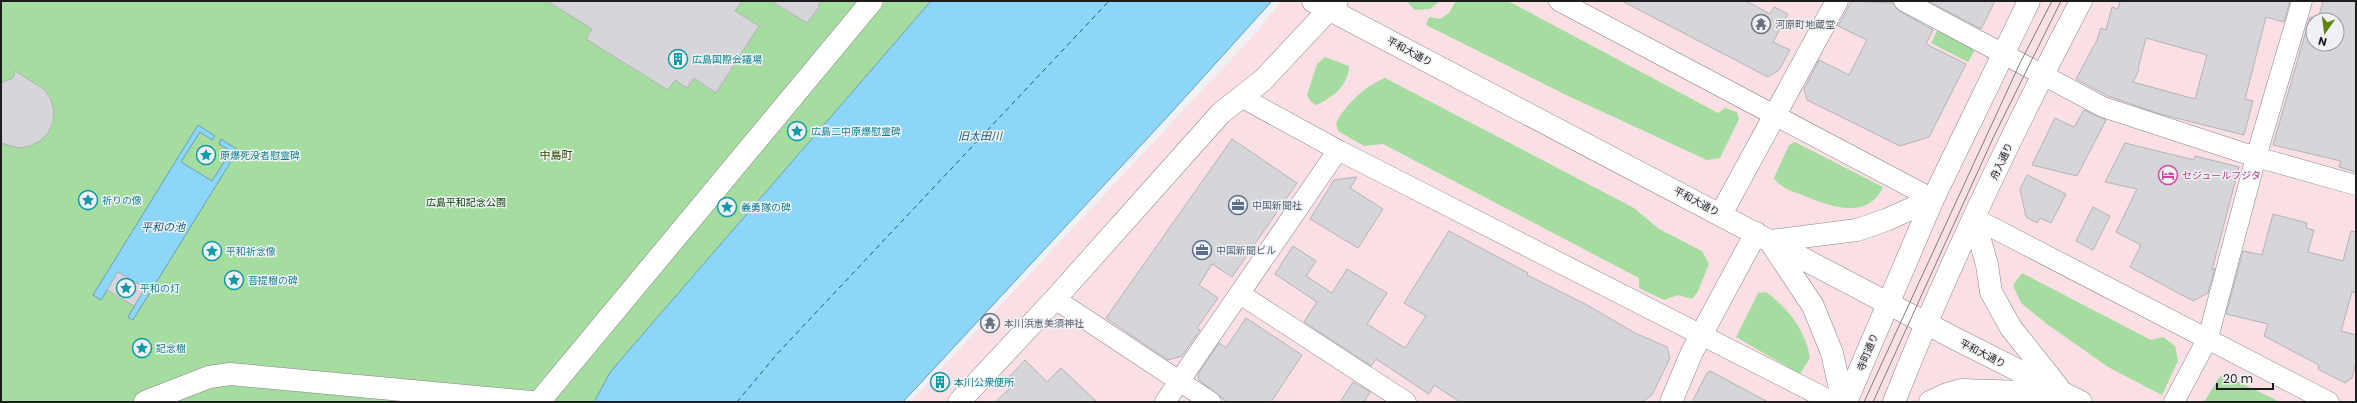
<svg xmlns="http://www.w3.org/2000/svg" width="2357" height="403" viewBox="0 0 2357 403" font-family="Poppins,'Noto Sans JP',sans-serif">
  <rect width="100%" height="100%" fill="#f0f1f4"/>
  <path fill="#fadfe4" fill-rule="evenodd" d="M1282,1h1074v401h-1446l343,-366zM2313,20h24v24h-24z"/>
  <path fill="#a5dc9f" d="M1,1h930l-320,370 -17,31h-593z
    M1406,1h34l-10,8 -15,1z
    M1456,1h52l210,112 7,-5 12,4 2,7 -19,39 -13,2 -143,-66 -138,-69 3,-8 11,2 9,-6z
    M1939,27l33,17 2,8 -6,10 -37,-19z
    M1325,57l24,9c-1,20 -15,30 -32,39l-6,-3 -4,-7 10,-31z
    M1385,78l249,130 25,21 43,22 7,13 -11,27 -6,8 -14,-4 -14,5 -25,-12v-10l-256,-134 -19,2 -26,-15 -2,-8c10,-19 29,-37 49,-45z
    M1795,142l88,45c-15,33 -52,20 -78,9 -12,-5 -24,-7 -31,-18l15,-33z
    M2022,273l129,67 12,-3 12,9 3,15 -16,34 -54,-28 -61,-43 -26,-21 -8,-18z
    M1766,292c22,16 40,39 44,66l-10,16 -64,-37 22,-44z
    M2220,376l11,2 49,24h-76z"/>
  <path fill="#8cd6fa" stroke="#6b9eb8" d="M931,1h341l-103,114 -266,287h-309l17,-31z
    M198,125l17,11 -3,4 -12,-8 -19,30 31,19 19,-30 -12,-7 2,-5 17,11 -105,170 -5,-3 17,-29 -27,-16 -17,28 -8,-5z"/>
  <g fill="none" stroke-linecap="round" stroke-linejoin="round">
    <path stroke="#0d5c7a" stroke-width="1" stroke-dasharray="5 4" stroke-linecap="butt" d="M737,402l40,-48 332,-353"/>
  </g>
  <path fill="#d6d6da" stroke="#b2b3b6" fill-rule="evenodd" d="M547,1h195l-7,10 24,15 -43,67 -22,-15 -7,10 -12,-8 -7,10 -82,-51 6,-10z
    M771,1h50l-3,4 2,1 -13,17z
    M1622,1h124l24,13 4,-7 14,7 -15,28 17,8 -11,20 -11,7z
    M1852,1l41,2 6,8 34,19 -7,14 40,20 -37,73 -29,9 -93,-46 -3,-11 15,-29 30,15 18,-35 -29,-14z
    M1928,1h67l-14,28z
    M2120,1h170l-6,21 -18,-5 -21,82 8,2 -9,34 -84,-21 -52,-18 -32,-17 21,-39 4,-12 5,2 6,-23 6,2zM2146,38l61,17 -12,44 -62,-17 6,-12 -1,-1z
    M2323,1h33v171l-17,-5 2,-6 -68,-16 37,-128 8,2zM2313,20h24v24h-24z
    M15,71l30,19 6,10 3,11 -1,11 -5,11 -8,8 -10,5 -11,2 -18,-5v-60l12,-5z
    M2084,110l22,10 -29,56 -45,-11 23,-47 19,9z
    M1232,139l65,44 -65,94 -20,-13 -13,21 19,13 -21,30 3,2 -18,26 -14,4 -62,-42z
    M2125,143l69,17 1,-4 44,11 -27,103 3,-2 -7,25 -15,8 -63,-34 11,-22 -25,-13 21,-43 -32,-7z
    M2027,175l39,19 -15,29 -11,-5 -3,5 -11,-6 -6,-28z
    M1357,177l-7,11 33,21 -25,39 -48,-29 24,-39z
    M2093,207l17,9 -17,34 -17,-9z
    M2273,214l34,9 -1,5 8,2 -6,22 35,9 8,-30 5,1v61l-4,-1 -11,39 15,4v27l-4,16 -7,5 -27,-14 1,-4 -55,-29 4,-12 -42,-10 17,-63 19,4z
    M1449,231l79,42 -1,2 60,30 48,28 32,14 3,11 -18,37 -10,7h-182l-26,-17 -5,9 -53,-35 -5,7 -67,-44 13,-20 -42,-28 18,-28 23,15 -10,15 26,17 15,-24 40,24 -20,31 38,24 21,-32 -22,-13z
    M118,272l27,16 -11,18 -27,-16z
    M1246,318l56,37 -31,47h-44l-28,-22 -1,-6 21,-31 7,5z
    M1025,360l22,22 14,-14 36,34h-102l20,-18 -7,-6z
    M1710,371l58,31h-76l15,-29z
    M1353,382l17,10 -6,10h-24z"/>
  <g fill="none" stroke-linecap="round" stroke-linejoin="round">
    <defs>
      <path id="minor" d="M1559,1l374,198
        M1904,1l199,106 153,50 100,28
        M1241,97l97,53 495,252
        M1974,218l355,184
        M1240,294l166,108
        M1055,299l156,103
        M1165,402l173,-252
        M2174,402l34,-64 48,-181 46,-156"/>
      <path id="tertiary" d="M1313,1l641,337 127,64
        M1721,214l116,-213
        M1974,218l13,47 4,27 20,36 47,59
        M1770,241l87,-11 29,-10 47,-21
        M1771,243l42,63 19,47 11,49
        M145,402l64,-25 21,-3 301,28
        M539,402l333,-401
        M959,402l96,-103 166,-186 42,-33 74,-79
        M1671,402l21,-50 64,-119
        M1846,402l87,-203 96,-198
        M1894,402c54,-137 119,-271 187,-401
        M1930,402l17,-8 14,-4 94,3"/>
    </defs>
    <use href="#minor" stroke="#868689" stroke-width="21"/>
    <use href="#tertiary" stroke="#868689" stroke-width="23"/>
    <use href="#minor" stroke="#fff" stroke-width="20"/>
    <use href="#tertiary" stroke="#fff" stroke-width="22"/>
    <path stroke="#7d7d7f" stroke-width="1" d="M1864,402l156,-339 32,-62
      M1873,402l121,-266 67,-135"/>
  </g>
  <defs>
    <symbol id="temple-ring" viewBox="-11 -11 22 22"><circle r="9.5" fill="#f0f1f4" stroke="#6b7280" stroke-width="1.5"/><path d="M0-6L5-2H3V0L6.5 2.5H4V6H1.5V3h-3V6H-4V2.5H-6.5L-3 0V-2H-5Z" fill="#6b7280"/></symbol>
    <symbol id="building-ring" viewBox="-11 -11 22 22"><circle r="9.5" fill="#f0f1f4" stroke="#0f9aa8" stroke-width="1.5"/><path d="M-4-6H4V6H1V3H-1V6H-4ZM-2.5-4.3h1.7v1.8h-1.7ZM.8-4.3h1.7v1.8H.8ZM-2.5-1h1.7V.8h-1.7ZM.8-1h1.7V.8H.8Z" fill="#0f9aa8"/></symbol>
    <symbol id="sight-ring" viewBox="-11 -11 22 22"><circle r="9.5" fill="#f0f1f4" stroke="#0f9aa8" stroke-width="1.5"/><path d="M0-6L1.8-2.2L6-1.7L2.9 1.2L3.7 5.4L0 3.3L-3.7 5.4L-2.9 1.2L-6-1.7L-1.8-2.2Z" fill="#0f9aa8"/></symbol>
    <symbol id="hotel-ring" viewBox="-11 -11 22 22"><circle r="9.5" fill="#f0f1f4" stroke="#d1479c" stroke-width="1.5"/><path d="M-6-4.5h1.5V1H6V5H4.5V3h-9V5H-6ZM-4 0a1.8 1.8 0 1 1 3.6 0ZM.5 0V-2.5h3Q6-2.5 6 0Z" fill="#d1479c"/></symbol>
    <symbol id="office-ring" viewBox="-11 -11 22 22"><circle r="9.5" fill="#f0f1f4" stroke="#5c6f8a" stroke-width="1.5"/><path d="M-6-3h4V-5.5h4V-3h4V5H-6ZM-1-4.5V-3h2v-1.5ZM-6 0V1H6V0Z" fill="#5c6f8a"/></symbol>
  </defs>
  <g fill-rule="evenodd">
    <use href="#temple-ring" x="1750" y="13" width="22" height="22"/>
    <use href="#building-ring" x="667" y="48" width="22" height="22"/>
    <use href="#sight-ring" x="786" y="120" width="22" height="22"/>
    <use href="#sight-ring" x="195" y="144" width="22" height="22"/>
    <use href="#hotel-ring" x="2157" y="164" width="22" height="22"/>
    <use href="#sight-ring" x="77" y="189" width="22" height="22"/>
    <use href="#office-ring" x="1227" y="194" width="22" height="22"/>
    <use href="#sight-ring" x="716" y="196" width="22" height="22"/>
    <use href="#office-ring" x="1191" y="239" width="22" height="22"/>
    <use href="#sight-ring" x="201" y="240" width="22" height="22"/>
    <use href="#sight-ring" x="223" y="269" width="22" height="22"/>
    <use href="#sight-ring" x="115" y="277" width="22" height="22"/>
    <use href="#temple-ring" x="979" y="312" width="22" height="22"/>
    <use href="#sight-ring" x="131" y="337" width="22" height="22"/>
    <use href="#building-ring" x="929" y="371" width="22" height="22"/>
  </g>
  <g text-anchor="middle" stroke-width="3" stroke-linejoin="round" paint-order="stroke">
    <g font-size="10" fill="#5b616d" stroke="#f0f1f4" text-anchor="start">
      <text x="1775" y="28">河原町地蔵堂</text>
      <text x="1004" y="327">本川浜恵美須神社</text>
    </g>
    <g font-size="10" fill="#1d1d1e" stroke="#f0f1f4">
      <text transform="translate(1410 51) rotate(28)" y="4">平和大通り</text>
      <text transform="translate(2001 161) rotate(-65)" y="4">舟入通り</text>
      <text transform="translate(1697 201) rotate(28)" y="4">平和大通り</text>
      <text transform="translate(1867 352) rotate(-68)" y="4">寺町通り</text>
      <text transform="translate(1983 353) rotate(27)" y="4">平和大通り</text>
    </g>
    <g font-size="10" fill="#0d838f" stroke="#f0f1f4" text-anchor="start">
      <text x="692" y="63">広島国際会議場</text>
      <text x="811" y="135">広島二中原爆慰霊碑</text>
      <text x="220" y="159">原爆死没者慰霊碑</text>
      <text x="102" y="204">祈りの像</text>
      <text x="741" y="211">義勇隊の碑</text>
      <text x="226" y="255">平和祈念像</text>
      <text x="248" y="284">菩提樹の碑</text>
      <text x="140" y="292">平和の灯</text>
      <text x="156" y="352">記念樹</text>
      <text x="954" y="386">本川公衆便所</text>
    </g>
    <g font-size="10" fill="#b23c85" stroke="#f0f1f4" text-anchor="start">
      <text x="2182" y="179">セジュールフジタ</text>
    </g>
    <g font-size="10" fill="#064602" stroke="#f0f1f4">
      <text x="466" y="206">広島平和記念公園</text>
    </g>
    <g font-size="10" fill="#4e5e75" stroke="#f0f1f4" text-anchor="start">
      <text x="1252" y="209">中国新聞社</text>
      <text x="1216" y="254">中国新聞ビル</text>
    </g>
    <g font-size="11" font-style="italic" fill="#0d5c7a" stroke="#f0f1f4">
      <text x="980" y="140">旧太田川</text>
      <text x="163" y="231">平和の池</text>
    </g>
    <g font-size="11" fill="#314c00" stroke="#f0f1f4">
      <text x="556" y="159">中島町</text>
    </g>
  </g>
  <rect width="2357" height="403" fill="none" stroke="#1d1d1e" stroke-width="4"/>
  <g transform="translate(2325 32) rotate(194)"><circle r="19" fill="#f0f1f4" stroke="#9c9c9e"/>
  <path d="M0-3L7 15L0 10L-7 15Z" fill="#5b850f"/>
  <text y="-6" font-size="11" font-weight="bold" text-anchor="middle" fill="#1d1d1e">N</text>
  </g>
  <path d="M2217 383v6h56v-6" fill="none" stroke="#1d1d1e" stroke-width="2"/>
  <text x="2223" y="383" font-size="12" fill="#1d1d1e" stroke="#f0f1f4" stroke-width="3" paint-order="stroke">20 m</text>
</svg>
